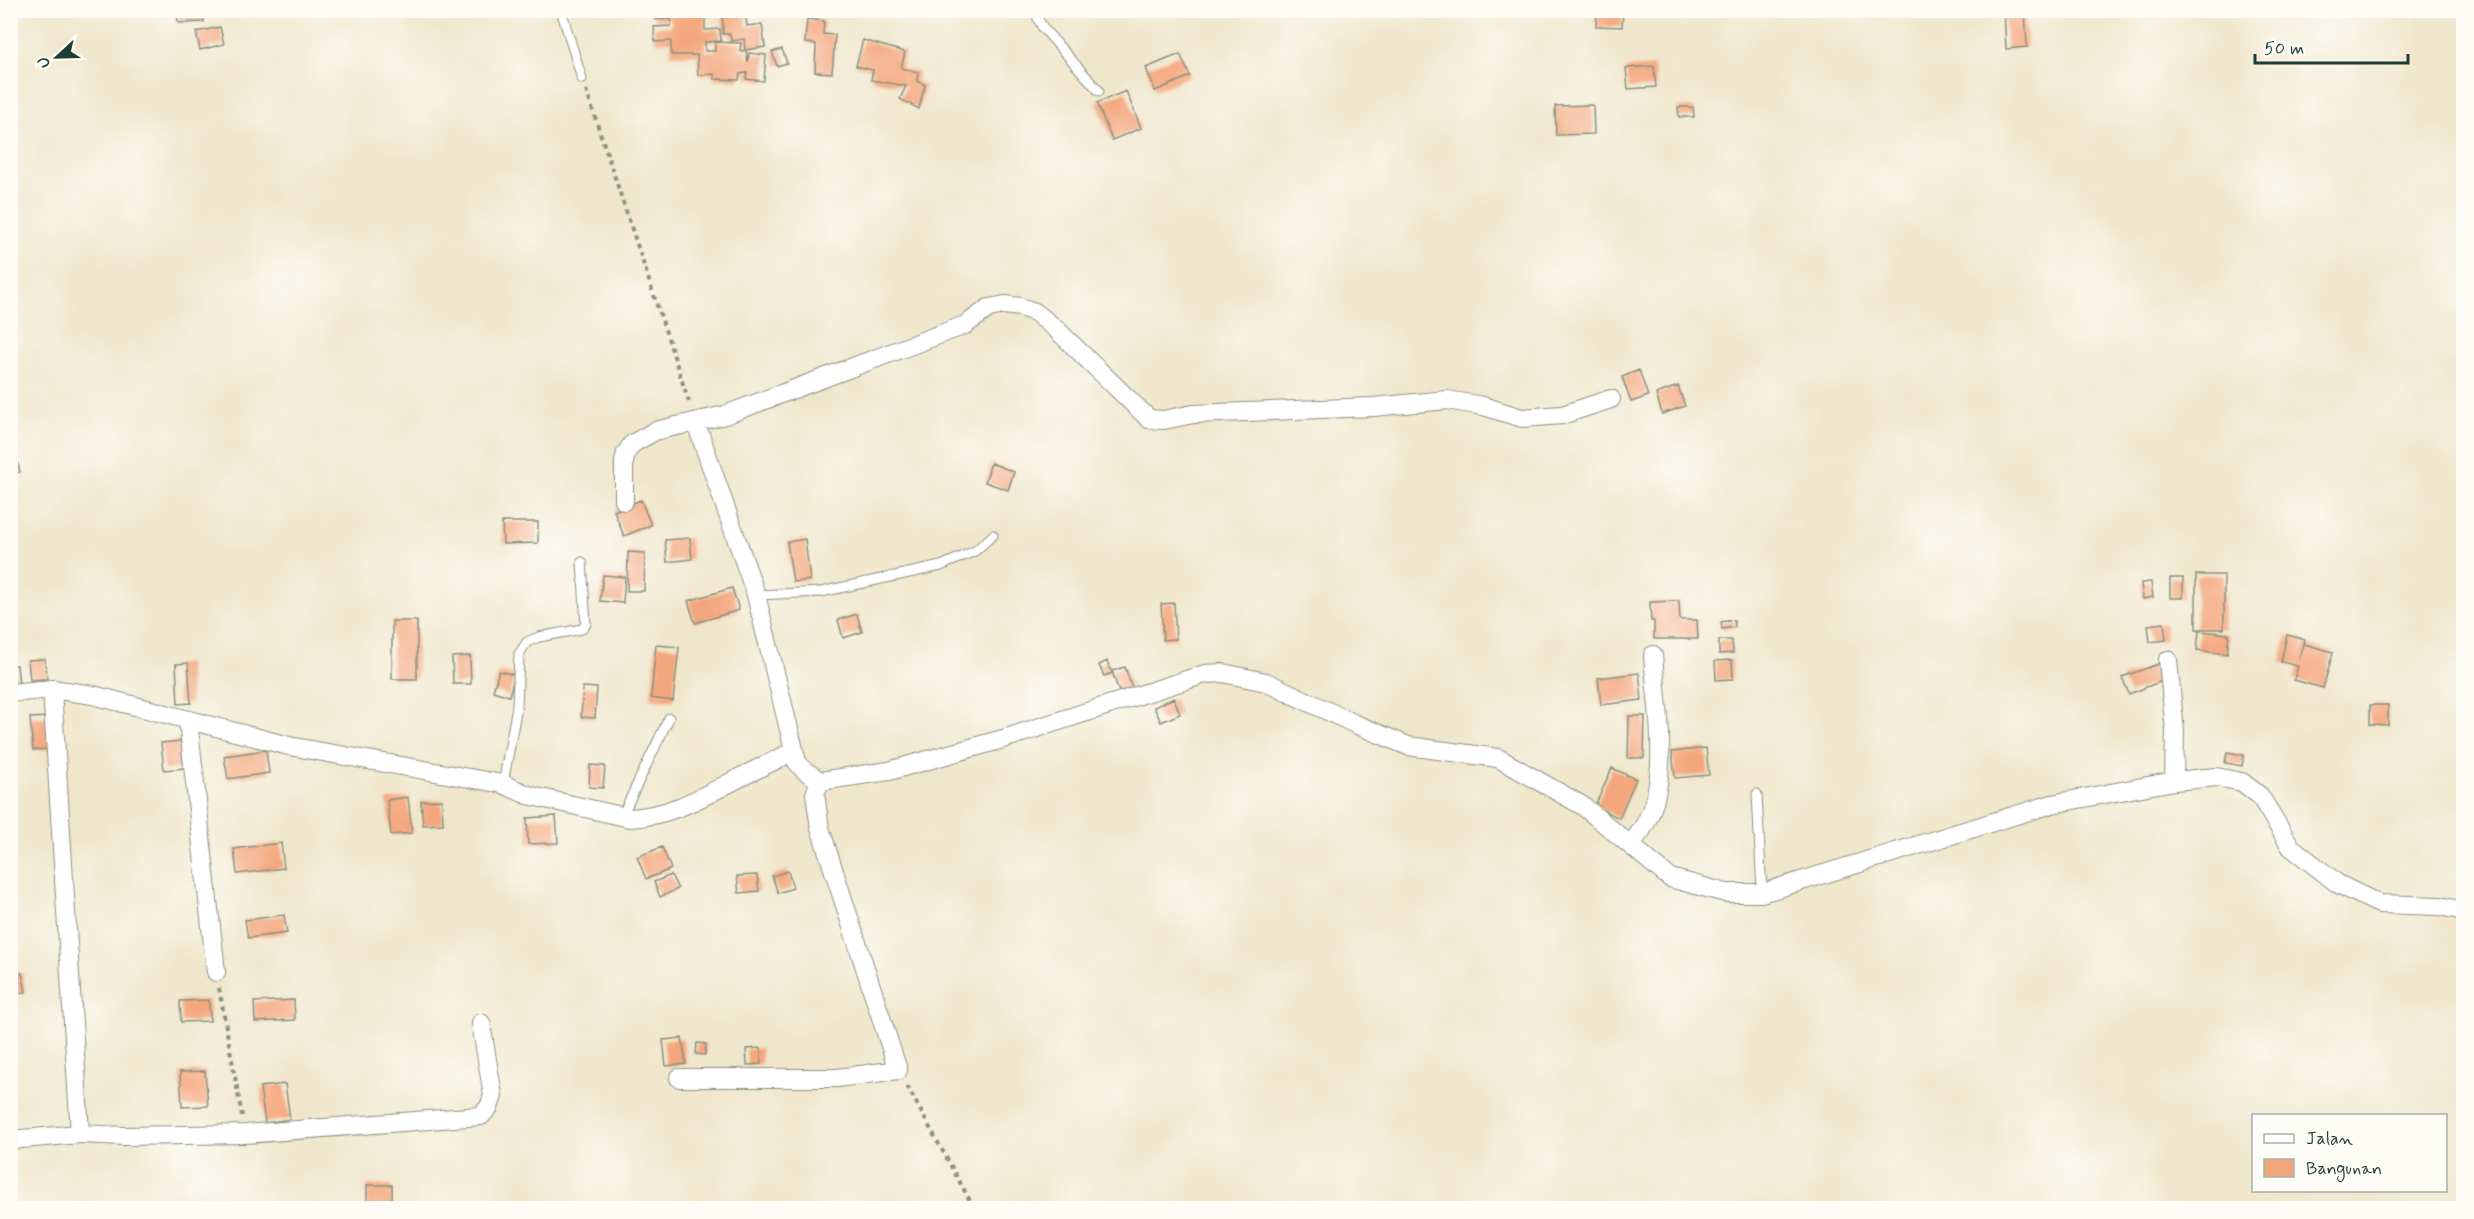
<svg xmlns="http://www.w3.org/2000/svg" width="2474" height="1219" viewBox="0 0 2474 1219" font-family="Mynerve,sans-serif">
  <rect width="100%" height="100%" fill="#fdfcf7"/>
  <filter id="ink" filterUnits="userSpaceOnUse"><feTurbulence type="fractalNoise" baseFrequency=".0167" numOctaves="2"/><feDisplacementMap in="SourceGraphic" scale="12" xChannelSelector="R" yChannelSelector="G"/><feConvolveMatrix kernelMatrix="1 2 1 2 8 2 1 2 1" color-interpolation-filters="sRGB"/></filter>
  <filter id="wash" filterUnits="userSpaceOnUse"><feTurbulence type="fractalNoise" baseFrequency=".008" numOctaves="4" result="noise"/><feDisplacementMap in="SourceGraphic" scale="24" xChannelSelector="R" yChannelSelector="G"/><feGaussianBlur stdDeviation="1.35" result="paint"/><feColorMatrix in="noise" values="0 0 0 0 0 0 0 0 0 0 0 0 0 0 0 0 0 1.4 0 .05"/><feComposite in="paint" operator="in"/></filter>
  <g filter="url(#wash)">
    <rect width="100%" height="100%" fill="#f0e6cb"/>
    <g id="blocks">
      <path fill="#f4a67b" d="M177,10h26l1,12 -26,1z
        M654,10h51v20l15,-1 1,12 -16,1v9h10v-9l26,1 -1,8 6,-1 2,12 1,-9 17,2 -2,26 -18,-2 1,-6 -7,1 -1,6 -25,-1v-5l-16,1 -1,-20h-26v-14l-16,1 -1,-15 17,-1v-7l-16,1z
        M722,10l23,1 2,15 15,-2 3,23 -20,3 -1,-11 -13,2 -1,-7h-7z
        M1597,10h26l-1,17 -26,-1z
        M2004,10h21l2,37 -21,2z
        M807,19l17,2 -1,13 12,1 -3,38 -17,-1 1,-28 -11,-1z
        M220,27l4,17 -24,6 -4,-18z
        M863,40l42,12 -4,16 17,4 -1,9 8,4 -6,24 -19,-10 6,-13 -35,-6 2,-10 -17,-4z
        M782,49l5,14 -10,3 -5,-14z
        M1180,54l10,22 -35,15 -9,-23z
        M1654,66l2,21 -28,2 -2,-21z
        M1126,91l15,37 -29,12 -15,-37z
        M1593,105l1,29 -38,1 -1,-29z
        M1678,107h15l1,10h-15z
        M1639,370l9,26 -17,6 -9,-25z
        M1678,386l7,20 -23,8 -6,-20z
        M16,458l4,14 -10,3v-15z
        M991,463l23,9 -6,18 -23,-8z
        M641,500l10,25 -27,11 -10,-25z
        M502,522h36v21l-35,1z
        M690,538l2,21 -25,3 -2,-22z
        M805,539l5,41 -17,2 -6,-40z
        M628,552l17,1 -1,38h-17z
        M603,575l22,2 -2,26 -23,-2z
        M2196,575h28v54h-28z
        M2170,578h13v20h-13z
        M2151,582l2,15 -10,2 -2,-16z
        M732,588l7,22 -44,13 -7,-22z
        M1679,601l1,19h17l1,19h-44v-18h-3l-1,-19z
        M1174,603l2,36 -13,1 -2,-36z
        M857,614l5,18 -19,6 -5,-18z
        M1734,620l1,7 -13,2 -1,-7z
        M392,621h25v58h-25z
        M2164,623l2,17 -16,2 -2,-17z
        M2199,631l30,3 -2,20 -30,-4z
        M2287,635l17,4 -5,21 5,-16 29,8 -10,36 -29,-8 4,-14 -17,-4z
        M1719,640h13l1,13 -14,1z
        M656,645l23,2 -6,54 -22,-3z
        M470,656l1,28h-18l-1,-27z
        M45,659l2,20 -17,1 -2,-20z
        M1732,660l1,19 -17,1 -1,-19z
        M1107,661l5,12 -8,3 -5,-11z
        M188,663l3,40 -13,1 -2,-40z
        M2161,663l6,16 -38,15 -7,-17z
        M10,665h7l2,20 -9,1z
        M1125,667l7,21 -13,4 -7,-21z
        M499,671l16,4 -6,21 -16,-5z
        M1639,673l3,27 -41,5 -3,-27z
        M583,687l14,1 -2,30 -14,-1z
        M1174,698l6,16 -19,8 -7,-15z
        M2370,705h18v20l-18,-1z
        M1629,716h16l-1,42h-16z
        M49,717l3,32 -19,1 -3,-32z
        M181,741l3,27 -20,2 -3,-27z
        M1706,748l3,27 -34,3 -3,-26z
        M266,750l3,23 -41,6 -4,-23z
        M2227,752l17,3 -2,11 -17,-3z
        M590,765l15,1 -2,22 -14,-1z
        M1612,768l24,11 -17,39 -24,-12z
        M408,797l4,36 -21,2 -4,-35z
        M442,800l1,24 -20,1 -2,-24z
        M556,816l2,27 -30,1 -1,-26z
        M281,843l3,25 -47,6 -3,-25z
        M662,847l9,22 -25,10 -9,-22z
        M788,871l5,17 -15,5 -6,-17z
        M671,875l7,14 -18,8 -6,-15z
        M757,875l2,16 -20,2 -2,-17z
        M284,915l3,18 -39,5 -3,-18z
        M22,973l4,19 -16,3v-20z
        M209,1000l1,21 -29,1 -1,-21z
        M294,1000l1,20 -40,2 -1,-20z
        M682,1038l4,26 -20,2 -3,-26z
        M697,1043l9,1 -1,11 -9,-1z
        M761,1048v16l-14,1 -1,-16z
        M205,1071l3,35 -26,1 -2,-35z
        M285,1084l5,35 -25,4 -5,-36z
        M367,1185h25v23h-25z"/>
    </g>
  </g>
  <g filter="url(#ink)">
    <use href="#blocks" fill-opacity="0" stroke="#889280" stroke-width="1.5"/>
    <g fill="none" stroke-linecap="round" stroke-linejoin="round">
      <defs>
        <path id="lane" d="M561,10l21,69
          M1037,10l1,9 5,9 56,63
          M756,595l65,-3 120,-26 34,-15 18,-16
          M503,784l14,-78 2,-52 8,-12 12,-5 43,-8 4,-5 -4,-62
          M1757,794l5,99
          M622,816l47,-98"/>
        <path id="street" d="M696,423l60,172 41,167 7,8 16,11 69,-10 114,-32 202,-65 18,-1 43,9 87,41 55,23 90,12 85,48 87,72 56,15h36l290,-89 122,-23 42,-4 26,5 18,14 31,51 47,37 41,20 61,2 24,5
          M624,501v-39l2,-9 6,-9 23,-13 70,-16 240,-90 24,-17 16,-3 15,2 15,5 21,17 93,90 15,1 29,-6 180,-7 74,-7 36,6 39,12 40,-3 49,-16
          M2168,660l7,72 -1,49
          M52,689l28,445
          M10,693l42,-4 41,6 196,51 214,38 25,11 102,23c41,-2 74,-22 109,-40 18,-9 37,-18 55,-27
          M188,720l28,252
          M1630,844c46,-45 27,-130 23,-189
          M679,1078h158l61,-8 -78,-242 -5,-34 5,-13
          M10,1140l70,-6 44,2 121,-2 236,-18 8,-9 4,-11 -12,-73"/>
      </defs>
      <use href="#lane" stroke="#889280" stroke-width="11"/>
      <use href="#street" stroke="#889280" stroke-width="20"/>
      <path stroke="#889280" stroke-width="4" stroke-dasharray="4.5 4.5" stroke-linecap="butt" d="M586,90l104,315
        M219,988l23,128
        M907,1086l67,122"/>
      <use href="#lane" stroke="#fff" stroke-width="9"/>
      <use href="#street" stroke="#fff" stroke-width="18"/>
    </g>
  </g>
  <rect width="2474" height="1219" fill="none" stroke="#fdfcf7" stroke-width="36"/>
  <rect x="2252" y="1114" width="195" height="78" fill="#fdfcf7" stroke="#a4b0a9" stroke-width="1.5"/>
  <rect x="2264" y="1134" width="30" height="9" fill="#ffffff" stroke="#a4b0a9" stroke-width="1.5"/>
  <text x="2306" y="1144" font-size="18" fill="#1f3d34">Jalan</text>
  <rect x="2264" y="1159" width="30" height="18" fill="#f4a67b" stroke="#a4b0a9" stroke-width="1.5"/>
  <text x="2306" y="1174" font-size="18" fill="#1f3d34">Bangunan</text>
  <g transform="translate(57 57) rotate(248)" stroke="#fdfcf7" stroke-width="4.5" paint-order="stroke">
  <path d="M0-4.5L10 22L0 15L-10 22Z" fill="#1f3d34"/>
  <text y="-9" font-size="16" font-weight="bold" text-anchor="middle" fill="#1f3d34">U</text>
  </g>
  <path d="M2255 54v9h153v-9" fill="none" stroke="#1f3d34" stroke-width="3"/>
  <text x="2264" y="54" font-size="18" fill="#1f3d34" stroke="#fdfcf7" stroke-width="4.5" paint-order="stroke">50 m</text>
</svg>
